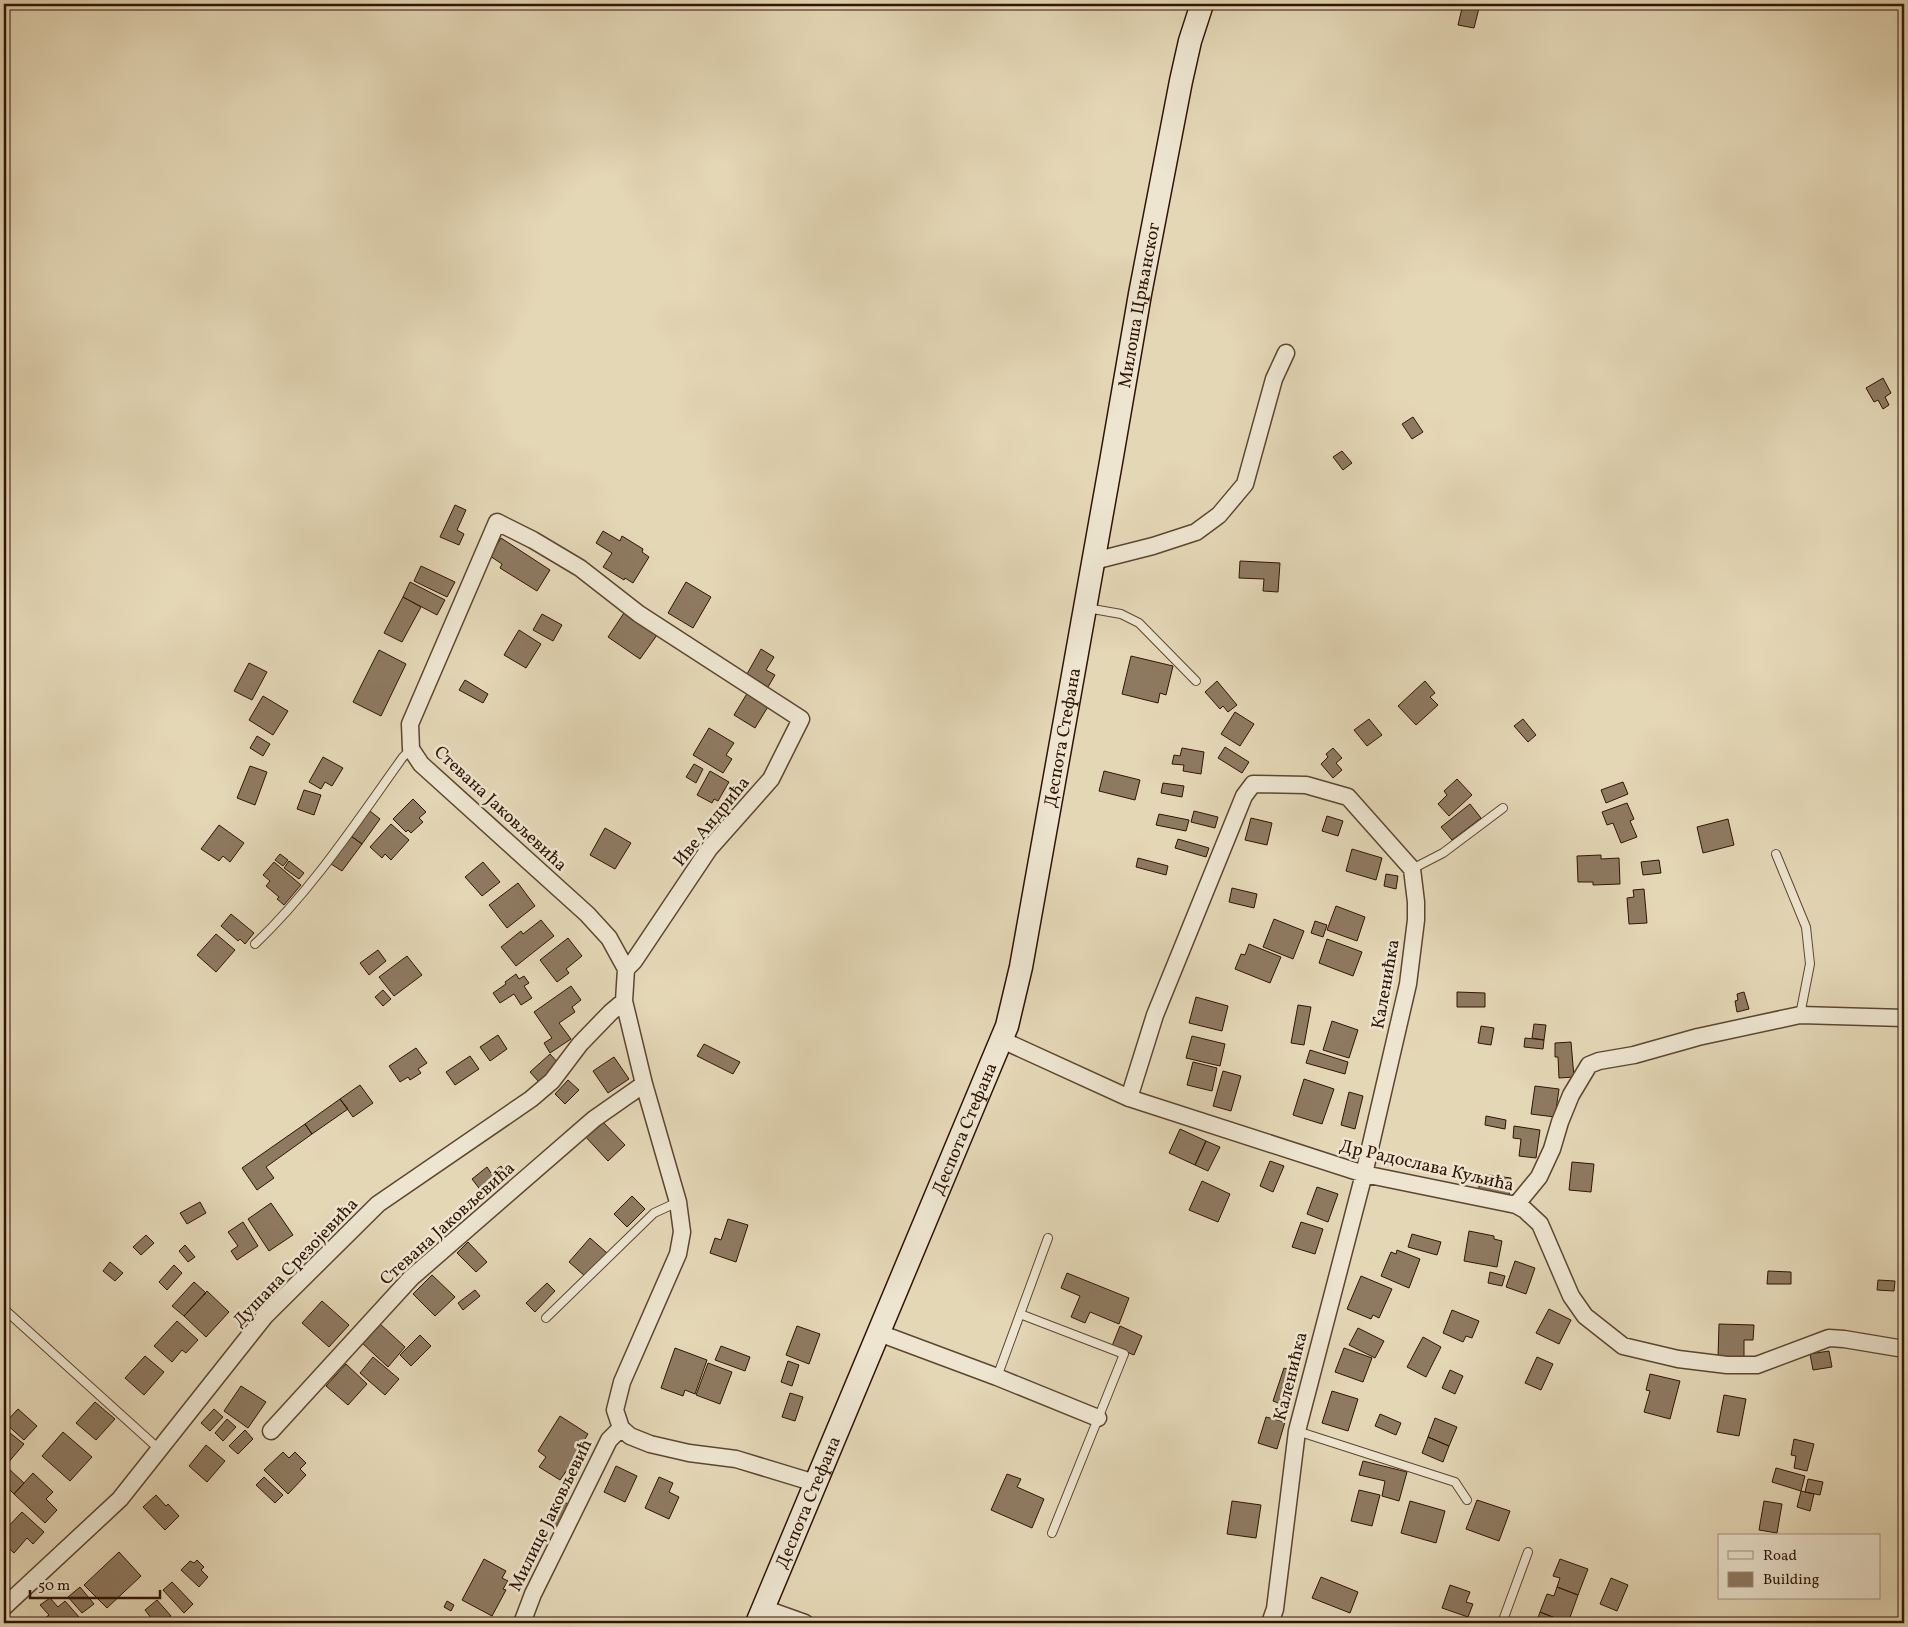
<svg xmlns="http://www.w3.org/2000/svg" width="1908" height="1627" viewBox="0 0 1908 1627" font-family="Vollkorn,serif">
  <rect width="100%" height="100%" fill="#e4d7b6"/>
  <filter id="stains"><feTurbulence type="fractalNoise" baseFrequency=".004" numOctaves="4"/><feColorMatrix values="0 0 0 0 .2 0 0 0 0 .09 0 0 0 0 .02 0 0 0 .5 -.17"/></filter>
  <radialGradient id="worn" r=".72"><stop offset=".6" stop-color="#630" stop-opacity="0"/><stop offset="1" stop-color="#630" stop-opacity=".3"/></radialGradient>
  <path fill="#8e7a61" stroke="#301504" d="M1463,4h17l-6,24 -16,-3z
    M1883,378l8,15 -6,4 4,8 -6,4 -5,-9 -4,2 -8,-14z
    M1413,417l10,15 -11,7 -10,-15z
    M1342,451l10,12 -9,7 -10,-13z
    M455,505l11,5 -9,20 7,4 -5,11 -19,-8z
    M603,531l17,10 2,-5 21,13 -1,3 7,5 -16,26 -8,-5 -1,2 -21,-13 9,-14 -16,-10z
    M501,538l49,32 -13,21 -37,-23 2,-4 -12,-8z
    M1240,561l40,2 -2,29 -15,-1 1,-12 -25,-1z
    M421,566l34,16 -8,15 -33,-16z
    M410,582l35,18 -8,15 -34,-18z
    M686,582l25,15 -18,31 -25,-15z
    M403,597l18,10 -19,35 -18,-9z
    M624,613l33,22 -17,24 -32,-22z
    M542,614l20,11 -9,16 -20,-11z
    M519,630l22,14 -15,24 -22,-13z
    M761,649l13,8 -8,13 9,5 -7,12 -21,-13z
    M379,650l27,14 -25,52 -28,-14z
    M1131,656l42,10 -7,29 -6,-2 -2,10 -36,-9z
    M249,663l18,9 -15,28 -18,-9z
    M465,680l23,14 -5,9 -24,-13z
    M1217,681l20,24 -9,7 -5,-6 -3,3 -15,-17z
    M1425,681l10,12 -5,4 8,8 -22,20 -18,-19z
    M748,692l21,13 -14,23 -21,-13z
    M263,696l25,15 -15,24 -24,-15z
    M1235,712l19,12 -14,22 -19,-12z
    M1369,719l13,16 -15,11 -13,-16z
    M1523,719l13,16 -8,7 -14,-16z
    M709,728l25,15 -8,12 6,4 -9,14 -30,-18z
    M257,736l13,8 -7,12 -13,-8z
    M1225,747l24,15 -7,11 -24,-15z
    M1182,748l22,4 -3,22 -18,-3 1,-6 -12,-1 2,-9 6,1z
    M1333,748l9,10 -6,5 6,7 -9,8 -12,-14 7,-7 -2,-3z
    M323,757l20,11 -11,18 -7,-4 -4,7 -12,-7z
    M694,764l9,5 -7,14 -10,-6z
    M250,766l17,6 -12,33 -18,-7z
    M710,771l19,11 -11,19 -4,-2 -2,4 -15,-8z
    M1104,771l36,9 -5,20 -36,-9z
    M1457,779l15,16 -23,21 -11,-12 9,-9 -3,-4z
    M1623,782l5,12 -22,9 -5,-13z
    M1163,783l21,3 -2,11 -21,-4z
    M304,790l17,5 -7,20 -17,-6z
    M413,799l13,13 -7,6 4,4 -12,11 -3,-3 -2,2 -13,-13z
    M1627,803l7,16 -4,2 7,16 -16,6 -8,-20 -6,2 -5,-13z
    M1470,804l11,14 -29,22 -11,-13z
    M370,811l10,8 -18,25 -11,-8z
    M1194,811l24,6 -3,11 -24,-6z
    M1159,814l30,6 -3,11 -30,-6z
    M1327,816l16,5 -5,15 -16,-5z
    M1251,818l21,5 -5,22 -22,-5z
    M1728,819l6,26 -31,8 -6,-26z
    M391,824l18,16 -18,20 -6,-6 -3,4 -12,-11z
    M219,825l25,18 -14,19 -7,-6 -4,5 -18,-12z
    M605,828l26,15 -16,26 -25,-14z
    M351,836l11,8 -20,27 -11,-7z
    M1178,839l31,9 -3,9 -31,-9z
    M1352,849l30,9 -6,22 -30,-9z
    M280,854l8,6 -5,6 -8,-6z
    M1601,855v4l18,-1 1,26 -27,1v-3h-15l-1,-26z
    M1138,858l30,8 -2,9 -30,-8z
    M1659,860l2,13 -18,2 -2,-13z
    M289,861l15,12 -5,6 -15,-11z
    M274,862l27,23 -17,20 -7,-6 2,-2 -13,-11 4,-5 -7,-6z
    M483,862l17,20 -18,14 -17,-19z
    M1386,874l12,2 -2,13 -12,-3z
    M518,883l17,23 -28,22 -18,-23z
    M1232,888l25,6 -3,14 -25,-6z
    M1644,889l3,34 -18,1 -2,-26 7,-1 -1,-7z
    M1336,906l29,11 -8,24 -30,-11z
    M231,914l23,19 -9,11 -5,-5 -2,2 -17,-15z
    M1274,919l30,12 -11,28 -30,-12z
    M541,920l13,16 -38,30 -15,-19 20,-16 2,3z
    M1315,921l12,4 -4,12 -12,-4z
    M216,934l19,16 -19,22 -19,-17z
    M568,938l14,18 -16,13 3,4 -12,9 -17,-22z
    M1327,939l35,13 -9,24 -34,-13z
    M1249,944l32,13 -11,26 -35,-14 6,-15 4,1z
    M378,950l8,11 -17,14 -9,-12z
    M407,956l15,19 -28,21 -15,-19z
    M516,974l3,5 5,-3 5,7 -5,3 8,12 -11,7 -7,-11 -14,9 -7,-10 13,-9 -1,-2z
    M571,986l10,14 -9,7 3,5 -16,11 12,16 -21,14 -6,-10 8,-5 -18,-26z
    M383,990l8,9 -8,7 -8,-9z
    M1457,992l28,1v14h-28z
    M1744,992l5,17 -12,3 -2,-11 3,-1 -1,-6z
    M1196,997l32,9 -6,25 -33,-8z
    M1298,1005l13,2 -7,38 -13,-2z
    M1332,1021l26,9 -9,28 -26,-8z
    M1534,1024l12,1 -2,15 -12,-2z
    M1481,1026l13,2 -3,17 -13,-2z
    M498,1035l9,14 -17,12 -10,-14z
    M1192,1036l33,8 -5,22 -34,-8z
    M1525,1038l19,2 -1,9 -19,-2z
    M1571,1042l3,35 -15,1 -1,-21h-3v-14z
    M704,1044l36,18 -7,12 -36,-18z
    M416,1048l11,15 -9,6 3,4 -11,7 -2,-3 -8,5 -11,-16z
    M1310,1050l38,12 -3,12 -39,-11z
    M550,1054l9,10 -20,18 -9,-10z
    M470,1056l9,13 -24,16 -9,-13z
    M614,1057l15,22 -21,14 -15,-22z
    M1193,1062l24,6 -5,23 -25,-6z
    M1223,1071l18,5 -10,35 -18,-5z
    M1304,1079l30,10 -12,35 -29,-9z
    M568,1080l11,10 -14,14 -10,-10z
    M360,1085l13,18 -20,14 -13,-18z
    M1535,1086l24,3 -4,28 -24,-3z
    M1349,1092l14,4 -8,33 -14,-4z
    M340,1099l8,10 -36,25 -7,-10z
    M1486,1116l20,4 -1,9 -20,-4z
    M600,1119l25,26 -17,16 -25,-27z
    M305,1124l7,10 -46,33 8,11 -17,12 -15,-22z
    M1514,1126l26,4 -4,28 -17,-2 2,-17 -8,-1z
    M1180,1129l26,12 -11,24 -26,-12z
    M1206,1141l14,6 -12,24 -13,-6z
    M1270,1161l14,5 -11,26 -13,-6z
    M1572,1162l22,2 -3,28 -22,-2z
    M501,1166l9,11 -25,19 -13,-17 15,-12 4,6z
    M1481,1174l30,4 -2,19 -31,-4z
    M1202,1181l28,13 -12,28 -29,-12z
    M1317,1187l21,7 -10,28 -21,-8z
    M632,1196l13,13 -18,18 -13,-13z
    M200,1202l6,11 -19,11 -7,-11z
    M271,1203l22,32 -24,16 -21,-32z
    M728,1219l20,6 -12,37 -26,-9 5,-15 6,2z
    M243,1222l15,24 -21,14 -6,-9 7,-5 -10,-14z
    M1301,1222l22,7 -8,25 -23,-7z
    M1469,1231l25,5v3l8,2 -5,26 -33,-6z
    M1412,1234l29,8 -4,13 -29,-8z
    M146,1235l8,8 -13,12 -8,-8z
    M590,1238l17,15 -21,24 -17,-15z
    M468,1242l19,20 -11,10 -19,-19z
    M185,1245l10,12 -7,5 -9,-11z
    M1397,1250l23,9 -11,29 -28,-12 10,-24 5,2z
    M1515,1261l20,7 -9,26 -20,-7z
    M110,1262l13,11 -8,8 -12,-10z
    M174,1265l8,8 -15,17 -8,-8z
    M1768,1271l23,1v12h-24z
    M1490,1272l15,4 -3,10 -14,-3z
    M1067,1273l62,25 -10,26 -29,-12 -5,11 -14,-6 9,-21 -19,-8z
    M432,1275l23,22 -20,19 -22,-22z
    M1361,1276l31,13 -13,29 -6,-3 -2,4 -24,-10z
    M1878,1280l17,1 -1,10 -17,-1z
    M194,1282l12,11 -22,23 -12,-10z
    M547,1283l8,8 -20,21 -9,-9z
    M475,1290l5,6 -17,14 -5,-7z
    M207,1291l22,21 -23,25 -22,-21z
    M322,1301l27,24 -20,22 -27,-24z
    M1549,1309l22,11 -12,24 -23,-11z
    M1452,1310l27,11 -7,17 -6,-2 -3,6 -20,-9z
    M177,1321l21,19 -12,13 -4,-3 -10,12 -18,-16z
    M379,1323l26,24 -17,20 -27,-25z
    M1719,1324l35,1 -1,15h-9v18l-26,-1z
    M797,1326l23,8 -11,30 -23,-9z
    M1120,1326l22,10 -8,19 -22,-9z
    M1358,1328l26,13 -9,17 -26,-13z
    M420,1335l11,11 -20,20 -11,-11z
    M1423,1337l18,10 -15,30 -19,-10z
    M721,1346l29,11 -5,14 -30,-11z
    M675,1348l32,12 -12,34 -10,-4 -2,6 -22,-8z
    M1344,1348l28,10 -9,24 -28,-10z
    M1829,1351l3,16 -19,3 -3,-16z
    M145,1356l19,16 -20,23 -19,-17z
    M373,1357l26,22 -14,16 -25,-22z
    M1537,1357l16,7 -12,26 -16,-7z
    M788,1361l11,4 -7,21 -11,-4z
    M708,1363l24,9 -12,32 -24,-9z
    M346,1364l21,20 -19,21 -22,-19z
    M1284,1368l14,5 -12,33 -13,-5z
    M1450,1370l13,6 -8,18 -13,-6z
    M1650,1374l30,7 -10,38 -26,-7 6,-21 -4,-1z
    M241,1386l25,16 -18,26 -24,-17z
    M1332,1391l26,8 -10,32 -26,-8z
    M790,1393l13,4 -8,24 -13,-4z
    M1724,1395l22,4 -7,37 -22,-4z
    M95,1402l20,17 -19,21 -20,-17z
    M18,1409l19,17 -13,14 -19,-17z
    M214,1409l9,8 -13,14 -9,-8z
    M1380,1414l21,9 -5,12 -21,-9z
    M560,1416l28,18 -13,21 4,3 -9,14 -3,-2 -7,10 -21,-13 7,-10 -8,-6z
    M1266,1417l19,5 -8,27 -19,-6z
    M1435,1418l22,9 -8,19 -21,-9z
    M227,1419l9,8 -13,14 -8,-8z
    M245,1430l8,9 -15,15 -9,-8z
    M63,1432l29,25 -22,24 -28,-25z
    M10,1433l14,11 -17,20 -3,-3v-20z
    M1428,1437l21,9 -6,16 -21,-9z
    M1794,1439l20,5 -7,27 -13,-3 2,-12 -5,-1z
    M206,1445l19,16 -18,21 -18,-16z
    M283,1452l6,6 6,-6 11,11 -6,6 6,6 -18,19 -24,-24z
    M1363,1461l44,11 -8,29 -17,-5 3,-15 -26,-6z
    M616,1466l21,10 -12,26 -21,-10z
    M8,1468l16,15 -10,11 -10,-10v-11z
    M1776,1468l29,8 -4,15 -29,-9z
    M33,1473l20,19 -7,7 11,11 -12,13 -31,-29z
    M1007,1474l14,5 -4,8 27,12 -12,29 -41,-18z
    M264,1477l19,18 -8,8 -19,-18z
    M659,1477l14,6 -4,9 10,5 -10,22 -24,-11z
    M1808,1479l15,3 -3,13 -15,-3z
    M1359,1490l21,5 -8,31 -21,-5z
    M1801,1491l13,3 -4,17 -13,-4z
    M156,1495l10,11 2,-2 11,12 -14,14 -22,-23z
    M556,1498l14,7 -14,24 -13,-8z
    M1477,1500l33,11 -11,30 -33,-12z
    M1232,1501l29,4 -5,33 -29,-4z
    M1410,1501l35,10 -9,32 -35,-10z
    M1764,1501l18,3 -5,29 -18,-3z
    M22,1512l22,20 -11,12 -6,-6 -13,15 -10,-9v-13z
    M119,1552l22,24 -34,32 -23,-23z
    M484,1559l22,12 -4,7 6,3 -5,8 3,1 -14,26 -30,-16z
    M1560,1559l28,10 -10,26 -21,-8 3,-9 -7,-2z
    M197,1560l7,7 -3,3 7,7 -9,10 -18,-17 9,-9 4,2z
    M1321,1577l37,15 -8,21 -38,-15z
    M1611,1578l17,7 -11,26 -17,-7z
    M172,1582l21,22 -9,9 -21,-23z
    M1450,1585l20,7 -4,10 7,2 -5,13 -26,-9z
    M80,1587l14,17 -12,9 -14,-16z
    M1557,1587l21,8 -10,28 -28,-11 7,-18 7,2z
    M50,1598l8,9 7,-6 14,16 -6,6h-24l-4,-5 4,-3 -9,-10z
    M157,1600l14,16 -9,7h-7l-10,-13z
    M447,1601l7,4 -3,6 -7,-4z
    M1540,1612l28,11h-32z"/>
  <g fill="none" stroke-linecap="round" stroke-linejoin="round">
    <defs>
      <path id="service" d="M1087,608l34,6 18,9 57,58
        M1776,854l30,73 4,37 -10,51
        M1412,869l31,-16 60,-45
        M255,944c58,-55 102,-123 148,-187l8,-8
        M4,1309l156,141
        M1020,1314l104,40 -72,179
        M546,1318l108,-105 24,-11
        M997,1377l51,-139
        M1297,1431l158,51 12,18
        M1502,1623l26,-71"/>
      <path id="minor" d="M1094,561l59,-15 43,-14 23,-17 26,-31 29,-105 12,-26
        M626,969l8,-8 75,-112 62,-70 30,-60 -162,-105 -59,-46 -47,-28 -36,-18 -87,202 1,25 10,15 166,150 22,24 17,31 -2,32 20,83 34,118 4,30 -4,22 -56,128 -7,28 6,18 9,8 20,8 39,9 47,6 79,24
        M1002,1040l127,58 235,76 152,31 9,5 15,14 31,72 14,20 38,30 55,13 49,6h30l72,-27 15,1 60,10
        M1129,1098l26,-83 89,-219 9,-12 53,1 42,12 64,72 4,33v18l-8,64 -44,190 -67,257 -22,178 -5,14
        M1516,1205l23,-28 13,-28 8,-27 11,-27 18,-30 10,-4 35,-6 64,-18 102,-22 104,3
        M879,1333l118,44 101,41
        M271,1431l140,-153 183,-159 50,-35
        M4,1607l116,-108 145,-183 113,-112 153,-105 21,-18 28,-37 31,-32 13,-11
        M763,1608l42,15
        M522,1623l11,-29 76,-154 12,-12"/>
      <g id="secondary">
        <path id="s1" d="M757,1623l250,-597 14,-59 90,-505 29,-168 41,-213 9,-40 12,-37"/>
      </g>
    </defs>
    <use href="#service" stroke="#5d4630" stroke-width="10"/>
    <use href="#minor" stroke="#5d4630" stroke-width="19"/>
    <use href="#secondary" stroke="#301504" stroke-width="25"/>
    <use href="#service" stroke="#ede5d0" stroke-width="8"/>
    <use href="#minor" stroke="#ede5d0" stroke-width="16"/>
    <use href="#secondary" stroke="#ede5d0" stroke-width="22"/>
  </g>
  <g text-anchor="middle" stroke-width="5" stroke-linejoin="round" paint-order="stroke">
    <g font-size="18" fill="#301504" stroke="#ede5d0">
      <text dy="6" stroke="none"><textPath href="#s1" startOffset="1380">Милоша Црњанског</textPath></text>
      <text dy="6" stroke="none"><textPath href="#s1" startOffset="941">Деспота Стефана</textPath></text>
      <text transform="translate(501 808) rotate(43)" y="6">Стевана Јаковљевића</text>
      <text transform="translate(711 821) rotate(-51)" y="6">Иве Андрића</text>
      <text transform="translate(1385 984) rotate(-80)" y="6">Каленићка</text>
      <text dy="6" stroke="none"><textPath href="#s1" startOffset="536">Деспота Стефана</textPath></text>
      <text transform="translate(1427 1165) rotate(13)" y="6">Др Радослава Куљића</text>
      <text transform="translate(447 1223) rotate(-42)" y="6">Стевана Јаковљевића</text>
      <text transform="translate(295 1262) rotate(-46)" y="6">Душана Срезојевића</text>
      <text transform="translate(1290 1376) rotate(-76)" y="6">Каленићка</text>
      <text dy="6" stroke="none"><textPath href="#s1" startOffset="131">Деспота Стефана</textPath></text>
      <text transform="translate(550 1515) rotate(-64)" y="6">Милице Јаковљевић</text>
    </g>
  </g>
  <rect width="1908" height="1627" fill="none" stroke="#e4d7b6" stroke-width="20"/>
  <rect x="5" y="5" width="1898" height="1617" fill="none" stroke="#301504" stroke-width="2.5"/>
  <rect x="10" y="10" width="1888" height="1607" fill="none" stroke="#301504"/>
  <rect x="1718" y="1534" width="162" height="65" fill="#ede5d0" stroke="#a1927e"/>
  <rect x="1728" y="1551" width="25" height="8" fill="#ede5d0" stroke="#a1927e"/>
  <text x="1763" y="1560" font-size="15" fill="#301504">Road</text>
  <rect x="1728" y="1572" width="25" height="15" fill="#8e7a61" stroke="#a1927e"/>
  <text x="1763" y="1584" font-size="15" fill="#301504">Building</text>
  <path d="M30 1590v8h130v-8" fill="none" stroke="#301504" stroke-width="2.5"/>
  <text x="38" y="1590" font-size="15" fill="#301504" stroke="#ede5d0" stroke-width="4" paint-order="stroke">50 m</text>
  <rect width="100%" height="100%" filter="url(#stains)"/>
  <rect width="100%" height="100%" fill="url(#worn)"/>
</svg>
